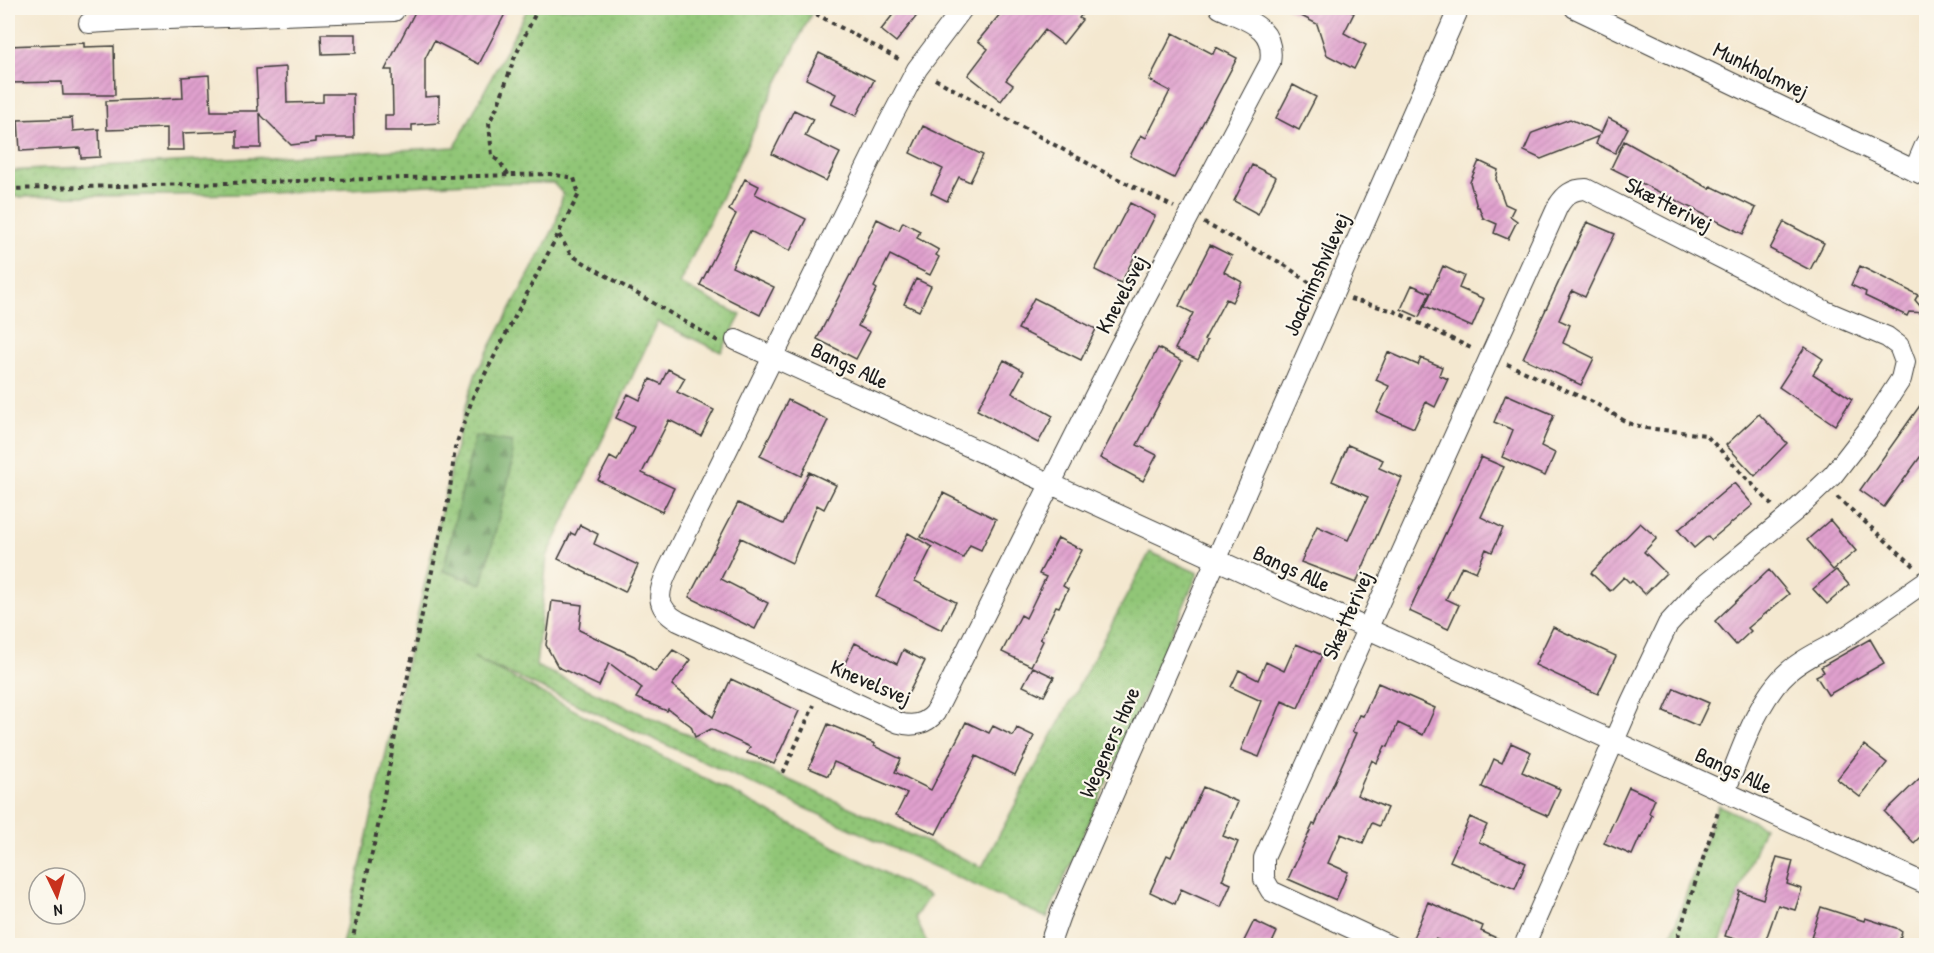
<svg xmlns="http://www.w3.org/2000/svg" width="1934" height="953" viewBox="0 0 1934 953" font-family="'Patrick Hand',sans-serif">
  <defs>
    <pattern id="grass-dots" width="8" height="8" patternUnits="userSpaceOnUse" patternTransform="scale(1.5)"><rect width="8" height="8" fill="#91c677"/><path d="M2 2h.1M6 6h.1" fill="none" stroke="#7caa66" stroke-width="1.8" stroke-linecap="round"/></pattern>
    <pattern id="forest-firs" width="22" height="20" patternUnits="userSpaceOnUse" patternTransform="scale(1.5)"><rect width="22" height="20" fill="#74ab68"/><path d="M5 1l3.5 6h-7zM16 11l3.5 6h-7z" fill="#5e8a55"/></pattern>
    <pattern id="building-hatch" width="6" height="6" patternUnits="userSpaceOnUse" patternTransform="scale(1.5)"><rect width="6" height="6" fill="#e0a0ce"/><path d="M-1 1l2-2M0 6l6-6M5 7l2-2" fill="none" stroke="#c089b0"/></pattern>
  </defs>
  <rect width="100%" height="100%" fill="#fbf7ec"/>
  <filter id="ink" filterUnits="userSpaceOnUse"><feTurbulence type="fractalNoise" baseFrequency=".0167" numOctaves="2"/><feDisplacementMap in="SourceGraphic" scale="12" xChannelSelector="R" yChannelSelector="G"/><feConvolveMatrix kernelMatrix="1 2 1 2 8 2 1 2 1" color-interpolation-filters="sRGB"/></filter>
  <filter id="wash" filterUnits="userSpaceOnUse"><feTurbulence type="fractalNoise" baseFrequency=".008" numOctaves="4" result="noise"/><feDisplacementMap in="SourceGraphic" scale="24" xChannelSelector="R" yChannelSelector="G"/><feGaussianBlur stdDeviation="1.35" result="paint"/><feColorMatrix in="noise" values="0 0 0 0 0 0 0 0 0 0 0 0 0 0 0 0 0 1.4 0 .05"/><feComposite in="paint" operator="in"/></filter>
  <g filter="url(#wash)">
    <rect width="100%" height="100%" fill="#f4e8d0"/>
    <path fill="url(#grass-dots)" stroke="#56714a" stroke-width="1.5" fill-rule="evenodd" d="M528,8h286l-135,276 62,31 -20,37 -63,-30 -111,235 -11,109 446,201 168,-315 48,21 -151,345 -574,-261 456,239 -14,21 13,28h-586l122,-533 12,-39 79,-147 8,-32 -10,-11h-82l-223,11 -240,3v-26l447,-24zM475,437l37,5v23l-69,106z
      M1718,805l46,22 -45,118h-51z"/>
    <path fill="url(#forest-firs)" stroke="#486442" stroke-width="1.5" d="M475,436l37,6v23l-30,119 -39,-13z"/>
    <g id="blocks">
      <path fill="url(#building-hatch)" d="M417,8h91l-29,56 -45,-23 -9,18v38l14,-1v27l-27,2v6h-27v-16h8l-1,-45h-7z
        M898,8h25l-27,34 -15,-12z
        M1005,8h82l-8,10 3,2 -19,24 -18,-14 -39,50 7,5 -12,16 -33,-26 20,-26 -10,-8z
        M1286,8h57l11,5 -10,20 22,12 -12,24 -27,-14 -10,-31z
        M1173,33l40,21 3,-7 21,11 -63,120 -44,-22 11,-21 5,3 24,-47 -21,-11z
        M321,34h35v19l-34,1z
        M84,43v4l30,-1 1,49h-52l-1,-13 -54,1v-37z
        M819,53l55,27 -18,36 -25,-12 5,-10 -30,-15z
        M286,67l1,36 36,-1v-8h30l1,44h-39v4l-24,3 -31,-31 1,34h-24v-17l-54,2 1,17h-17v-22l-60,2 -1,-29 77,-3 -1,-21 27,-2 2,36h47l-2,-42z
        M1293,85l23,12 -17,33 -23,-12z
        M794,110l19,9 -8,17 35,17 -14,28 -54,-27z
        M72,118l1,13 26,-2 1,28 -19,1 -1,-10 -60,3 -2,-31z
        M1608,118l20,10 -13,25 -19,-9 3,-8 -58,23 -17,-8 8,-18 38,-14 31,14z
        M923,126l60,29 -13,27 -11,-5 -12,24 -16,-8 12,-24 -33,-16z
        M1624,141l86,48 1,-3 45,22 -13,26 -132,-66z
        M1479,161l19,9 -2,9 9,25 9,4 -4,8 7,5 -9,18 -14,-6 3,-9 -14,-6 -4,-11h-2l-7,-25z
        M1252,165l24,12 -18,37 -24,-13z
        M745,179l14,7 -4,8 51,25 -16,32 -40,-20 -18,36 42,20 -14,28 -60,-30 36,-71 -7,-4z
        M1130,203l25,13 -34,67 -26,-13z
        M877,219l22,11 4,-8 17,9 -3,7 22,12 -3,5 3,2 -9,18 -40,-20 -16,32 3,2 -19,37 12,6 -14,27 -39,-20 33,-64 1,1z
        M1587,222l28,12 -30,63 -13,-6 -13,29 11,5 -7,18 31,15 -13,27 -58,-27z
        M1784,222l40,21 -14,27 -40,-21z
        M1210,245l22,11 -8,16 18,10 -10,20 -6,-3 -22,41 3,1 -9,19 -23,-11 18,-36 -14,-7z
        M1443,266l21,10 -5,12 25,11 -12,28 -47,-21z
        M1860,266l58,29 -3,5 11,13 -17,-1 -2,4 -42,-20 1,-4 -15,-7z
        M916,279l15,7 -12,25 -15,-7z
        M1412,285l18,8 -11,24 -18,-8z
        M1034,298l62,31 -15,31 -63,-31z
        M1805,347l18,12 -10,15 39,25 -17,26 -56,-38z
        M1158,348l24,13 -45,84 20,10 -14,26 -43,-23z
        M1388,352l30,13 3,-7 21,9 -3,8 9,4 -13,28 -9,-5 -12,26 -37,-16 12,-26 -13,-6z
        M1004,360l20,11 -12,22 41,23 -15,27 -61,-33z
        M668,369l17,9 -8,14 37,18 -13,26 -32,-16 -27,53 32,15 -12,24 -64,-32 12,-23 7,4 17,-34 -18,-9 12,-24 12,6 10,-21 11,5z
        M1506,394l48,21 -13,31 14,7 -10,23 -43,-19 11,-27 -19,-8z
        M1926,397v52l-42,58 -24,-17z
        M788,400l40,20 -27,56 -41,-20z
        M1759,414l28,29 -32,33 -29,-31z
        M1348,445l35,15 -4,8 23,10 -46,105 -55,-21 16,-36 31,14 20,-43 -36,-16z
        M1481,457l23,10 -23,50 22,11 -11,24 -6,-3 -10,23 -14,-6 -16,33 13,6 -11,24 -39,-18z
        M809,472l27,13 -12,24 -7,-4 -25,58 -51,-25 -20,41 47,24 -13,26 -66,-32 49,-94 45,21z
        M1734,483l19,22 -42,35 -3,-4 -14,12 -16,-18z
        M943,493l53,26 -15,31 -11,-5 -7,13 -42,-21z
        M1830,520l26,31 -23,19 -26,-30z
        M1640,523l17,15 -13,14 22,21 -21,21 -13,-13 -2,2 -6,-6 -14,14 -19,-18z
        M580,525l18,9 -4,10 44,21 -13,27 -67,-33 13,-26 4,2z
        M908,533l24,14 -17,34 41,21 -14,28 -66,-33z
        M1058,538l24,12 -19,36 5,3 -9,18 -3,-1 -16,33 3,2 -12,25 -29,-14 19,-37 5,3 20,-41 -7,-3z
        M1769,570l20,24 -41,34 3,3 -15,14 -21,-24z
        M1836,570l13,15 -22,19 -14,-15z
        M552,601l30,4 -3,25 55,26 21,16 18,-22 18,10 -19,25 41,32 18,-38 68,32 -25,53 -27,-11 3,-6 -39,-18 -16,8 -4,-11 -23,-17 -1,2 -31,-13 6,-10 -33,-25 -10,23 -41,-19 -12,-22z
        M1553,627l63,29 -18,38 -63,-29z
        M1870,639l14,24 -56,32 -12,-19 8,-4 -3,-5z
        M855,643l42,21 6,-14 22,11 -21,41 -63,-31z
        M1296,644l26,11 -24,53 -16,-7 -23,56 -18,-7 20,-49 -30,-14 8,-17 19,10 8,-18 18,9z
        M1033,667l21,10 -10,19 -21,-10z
        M1378,683l57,25 -12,27 -25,-12 -10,24 -3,-1 -8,17 -5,-3 -15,35 30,13 -8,18 -7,-3 -9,20 -22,-9 -13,29 20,9 -12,28 -48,-21 25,-55 2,1 41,-92 -4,-1 7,-17 4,1z
        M1674,688l35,15 -11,23 -34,-15z
        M966,722l23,11 4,-7 20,10 4,-8 17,8 -19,39 -39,-19 -40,78 -40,-19 11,-22 -73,-31 -6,14 -19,-8 19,-44 47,20 -1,2 27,13 -6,13 36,18z
        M1511,743l20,9 -9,20 38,17 -12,27 -66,-29 12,-28 8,4z
        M1864,745l23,18 -27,34 -23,-18z
        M1926,772v59l-12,12 -29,-31z
        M1203,787l35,15 -15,34 15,6 -16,38 9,4 -10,23 -40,-18 -6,15 -25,-12 17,-37 4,2z
        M1629,787l26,12 -6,14 3,2 -10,23 -2,-1 -8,18 -28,-12z
        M1470,817l17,8 -8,17 47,21 -11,26 -65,-28z
        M1777,857l16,4 -6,23 15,5 -7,21 -17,-5 -14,40h-10l-29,-9 15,-45 23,8z
        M1428,902l55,24 -2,5 31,14h-61l-16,-6 -4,6h-21z
        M1821,907l43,14 1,-3 31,10 6,4 -4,13h-60l-27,-8z
        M1254,921l23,11 -6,13h-29z"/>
    </g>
  </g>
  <g filter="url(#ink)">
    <use href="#blocks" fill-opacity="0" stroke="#3c3b37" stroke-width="1.5"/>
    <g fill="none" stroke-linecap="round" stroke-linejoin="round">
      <defs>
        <path id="minor" d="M138,8l1,12 255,-9
          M963,8l-46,61 -30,57 -219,444c-10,21 -14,37 10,51l221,102c14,4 27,1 36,-10l184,-365 151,-285c6,-37 -23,-42 -50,-55
          M1575,8l351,168
          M89,23l50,-3
          M1914,171l12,-28
          M736,340l1190,544
          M1725,792c15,-38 32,-93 64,-121 17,-15 39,-23 58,-35 27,-18 53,-37 79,-55
          M1049,946l11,-31 399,-907
          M1390,946l-119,-55 -7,-12v-21l294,-652c7,-11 14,-17 28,-17l239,122 62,26 12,9 6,16 -4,17 -34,52 -34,44 -38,36 -95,78 -32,35 -37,78 -107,244"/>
      </defs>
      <use href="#minor" stroke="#3c3b37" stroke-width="22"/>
      <path stroke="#3c3b37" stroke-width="4" stroke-dasharray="4.5 4.5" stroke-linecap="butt" d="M799,8h6l97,53
        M935,79l167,92 72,36
        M508,175l-8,-13 -8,-6 -3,-33 9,-18 16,-46 24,-51
        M8,189l542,-15 24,4 5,16 -106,203 -18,51 -6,49 -50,218 -20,107 -28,124
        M1204,223l79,41 34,24
        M559,235l12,20 147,86
        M1350,299l44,12 79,38
        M1507,364l86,38 35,21 18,5 60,7 66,70
        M1837,497l77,69
        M783,773l31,-68
        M1675,946l44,-137"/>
      <use href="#minor" stroke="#fff" stroke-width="20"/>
    </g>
  </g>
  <g text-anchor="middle" stroke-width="4.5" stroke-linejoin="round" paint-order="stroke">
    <g font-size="22" fill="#1c1c1c" stroke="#fbf7ec">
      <text transform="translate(1761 70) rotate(26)" y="8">Munkholmvej</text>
      <text transform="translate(1669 204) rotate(27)" y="8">Skætterivej</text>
      <text transform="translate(1316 274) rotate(-66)" y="8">Joachimshvilevej</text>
      <text transform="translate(1121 294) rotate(-62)" y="8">Knevelsvej</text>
      <text transform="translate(850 365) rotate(25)" y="8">Bangs Alle</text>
      <text transform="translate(1292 568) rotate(25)" y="8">Bangs Alle</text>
      <text transform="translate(1347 615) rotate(-66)" y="8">Skætterivej</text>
      <text transform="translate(871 682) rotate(23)" y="8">Knevelsvej</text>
      <text transform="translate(1109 742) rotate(-66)" y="8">Wegeners Have</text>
      <text transform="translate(1734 770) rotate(25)" y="8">Bangs Alle</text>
    </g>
  </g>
  <rect width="1934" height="953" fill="none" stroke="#fbf7ec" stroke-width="30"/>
  <g transform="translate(57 896) rotate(175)"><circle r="28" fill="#fbf7ec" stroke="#a29f99" stroke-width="1.5"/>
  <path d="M0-4.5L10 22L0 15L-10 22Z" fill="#c8321e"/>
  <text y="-9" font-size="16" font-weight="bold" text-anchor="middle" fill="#1c1c1c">N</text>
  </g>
</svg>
